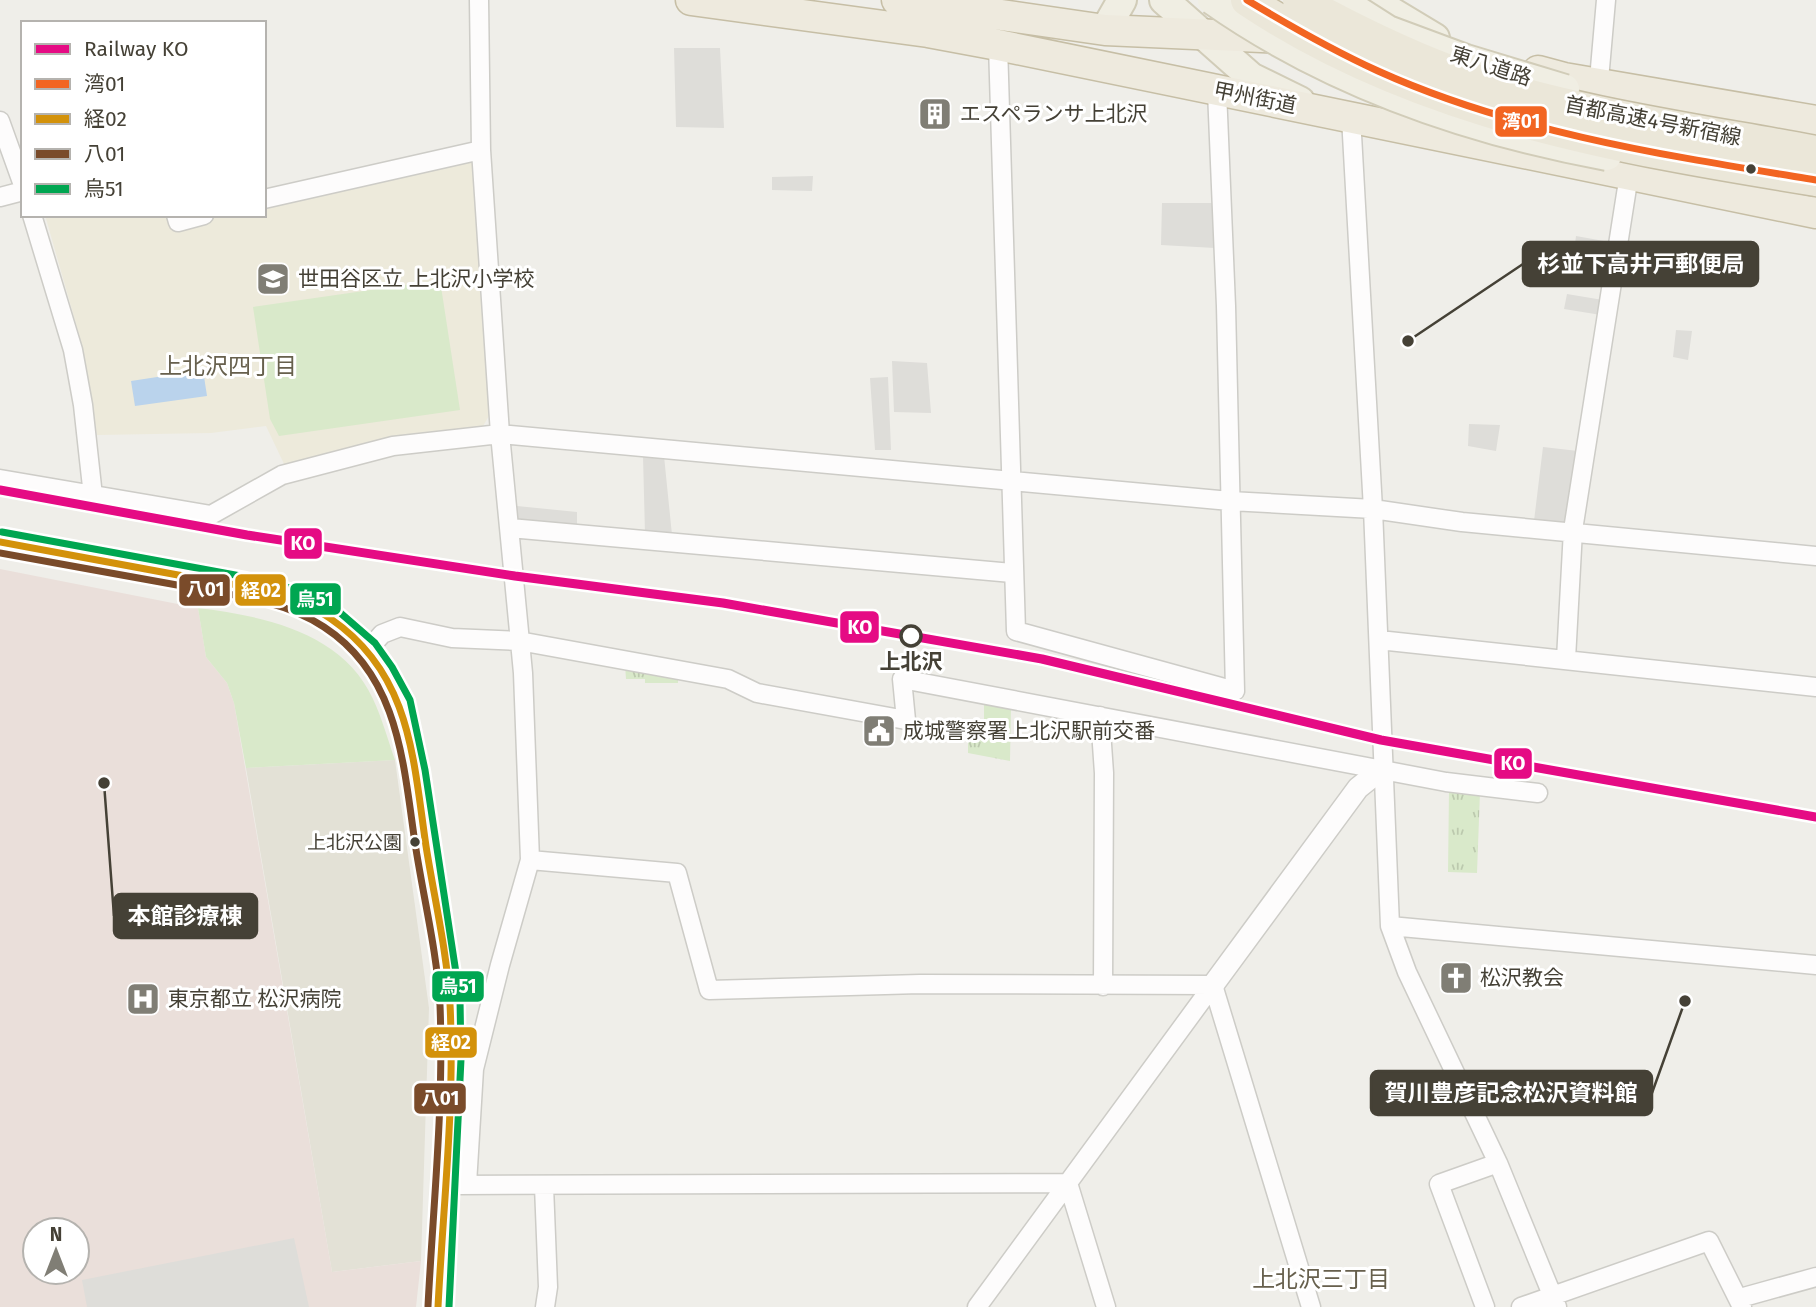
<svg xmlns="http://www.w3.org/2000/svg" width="1816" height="1307" viewBox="0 0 1816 1307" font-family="'Fira Sans','Noto Sans JP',sans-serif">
  <defs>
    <pattern id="grass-tufts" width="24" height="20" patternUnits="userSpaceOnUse" patternTransform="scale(1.75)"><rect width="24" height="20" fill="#d9e9ca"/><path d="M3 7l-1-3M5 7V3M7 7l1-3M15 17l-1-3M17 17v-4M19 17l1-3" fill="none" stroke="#bcc9ae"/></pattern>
  </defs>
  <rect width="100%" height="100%" fill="#efeee9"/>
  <path fill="#e3e1d6" d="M395,760l34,248 -8,253 -89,11 -86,-504z"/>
  <path fill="#edeadb" d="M468,160l7,4 15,250 -8,14 -197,38 -19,-40 -55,7 -114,2 -19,-104 -33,-116h125l4,12 48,-12h42v-10z"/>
  <path fill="#eadfda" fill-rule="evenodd" d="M0,569l198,39 8,49 21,26 7,20 98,569 89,-11 -5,46h-416zM35,1230h42v42h-42z"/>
  <path fill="url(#grass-tufts)" d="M625,665l53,9v9h-33v-4h-19z
    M984,701l27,5 -1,55 -42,-8v-14h16z
    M1449,790l31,2 -3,81 -29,-1z"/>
  <path fill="#d9e9ca" d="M440,280l20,130 -181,26 -9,-17 -17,-112z
    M198,608c65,8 145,24 175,91 9,19 15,41 22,61l-149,8 -12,-65 -7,-20 -21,-26z"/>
  <path fill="#deddd9" d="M674,48h46l4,80 -48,-1z
    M813,176l-1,15 -40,-1v-13z
    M1162,203h51l2,45 -54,-3z
    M1576,236l39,7 -5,18 -36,-9z
    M1567,294l36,6 -2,15 -37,-6z
    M1676,330l16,1 -4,29 -15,-3z
    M892,361l35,2 4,50 -37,-1z
    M888,377l3,73h-16l-5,-72z
    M1469,424l31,1 -4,26 -28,-5z
    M1543,447l35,4 -12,71 -32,-1z
    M643,456h21l8,79 -27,-2z
    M517,506l60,6v15l-60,-6z
    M294,1238l15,69h-222l-5,-27z"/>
  <path fill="#bad3ec" d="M203,370l4,26 -72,10 -4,-25z"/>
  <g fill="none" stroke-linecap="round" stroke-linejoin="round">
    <defs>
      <path id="minor" d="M998,45l18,586 219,60 -9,-385 -9,-215
        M1598,91l8,-91
        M1351,117l22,392 17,417 17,46 91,191 59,144
        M0,121l23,64
        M0,197l23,-6
        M264,199l217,-49
        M32,215l41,135 10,55 10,91
        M176,215l2,7 26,-7
        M0,479l211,36 71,-40 111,-29 107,-12 730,67 143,8 89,13 354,34
        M510,528l502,45
        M1379,640l437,47
        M368,650l14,-16 18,-7 52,11 67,3 209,38 29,14 149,27 -4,-41 544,103 92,11
        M1566,659l7,-129 56,-355
        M1100,716l4,57 -1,213
        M530,860l147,13 32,117 211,-6 293,1
        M1390,926l426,39
        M1213,985l98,322
        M467,1184l7,-115 26,-104 30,-105 -7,-187 -23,-239 -19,-284 -2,-150
        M456,1185l612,-2 38,124
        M544,1186l4,101 -3,20
        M1740,1298l76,-21
        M977,1307l236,-322
        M1485,1307l-46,-123 59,-21
        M1521,1307l188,-66 33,66"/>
      <path id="tertiary" d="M0,542l244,45 50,13 36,18 38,32 15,22 17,31 15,69 35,229 1,57 -13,249
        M1213,985l145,-197 25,-20"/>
      <path id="primary" d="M1164,0l87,77 49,24
        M1372,0l63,38
        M1105,30l17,-30"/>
      <path id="trunk" d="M691,0l237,32 70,13 818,168
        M897,0l208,30 177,8
        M1538,71l26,7 252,43"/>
    </defs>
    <use href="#minor" stroke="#cdccc7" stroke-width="21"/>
    <use href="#tertiary" stroke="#cdccc7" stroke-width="24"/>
    <use href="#primary" stroke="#d1ccb8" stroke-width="32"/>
    <use href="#trunk" stroke="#c6bea5" stroke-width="33"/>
    <use href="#minor" stroke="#fdfcfc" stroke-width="18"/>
    <use href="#tertiary" stroke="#fdfcfc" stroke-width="21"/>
    <use href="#primary" stroke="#f0eee3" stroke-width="28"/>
    <use href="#trunk" stroke="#eeeade" stroke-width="30"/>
    <defs>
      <path id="primary-bridge" d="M1212,0c117,82 255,130 395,156
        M1341,0l47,30 78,29 99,30"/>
      <path id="motorway-bridge" d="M1247,0c170,114 371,148 569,180
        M1299,0c53,29 107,56 164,76 114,38 235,54 353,76"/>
    </defs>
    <use href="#primary-bridge" stroke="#d1ccb8" stroke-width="32" stroke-linecap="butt"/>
    <use href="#motorway-bridge" stroke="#c6bea5" stroke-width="35" stroke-linecap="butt"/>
    <use href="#primary-bridge" stroke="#f0eee3" stroke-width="28"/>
    <use href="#motorway-bridge" stroke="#ebe7d9" stroke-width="32"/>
    <defs>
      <path id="bus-1" d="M1247,0c43,26 85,50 131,71 137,62 291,85 438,109"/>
      <path id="bus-2" d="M0,542c59,11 119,22 178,33 50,9 110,14 153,44 80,55 82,139 95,227 8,51 21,105 24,158 5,100 -7,203 -12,303"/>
      <path id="bus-3" d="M0,553c59,11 118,21 177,32 49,9 105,14 147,42 75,49 79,135 91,216 8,53 22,108 25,162 4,100 -7,202 -12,301"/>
      <path id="bus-4" d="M2,532l244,45 52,13 39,20 38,33 17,24 18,33 15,70 35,229 1,60 -12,248"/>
    </defs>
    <use href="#bus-1" stroke="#fff" stroke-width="12"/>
    <use href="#bus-2" stroke="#fff" stroke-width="12"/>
    <use href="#bus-3" stroke="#fff" stroke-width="12"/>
    <use href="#bus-4" stroke="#fff" stroke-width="12"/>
    <use href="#bus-1" stroke="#f26522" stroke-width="7"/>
    <use href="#bus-2" stroke="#d3920b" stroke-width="7"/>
    <use href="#bus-3" stroke="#7a4b2a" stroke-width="7"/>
    <use href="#bus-4" stroke="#00a651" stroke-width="7"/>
    <defs>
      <path id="rail-1" d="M0,490l247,45 268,41 208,27 319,56 339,81 435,77"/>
    </defs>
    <use href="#rail-1" stroke="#fff" stroke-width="14"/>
    <use href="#rail-1" stroke="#e50b84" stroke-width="9"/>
  </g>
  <defs>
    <symbol id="building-square" viewBox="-11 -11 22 22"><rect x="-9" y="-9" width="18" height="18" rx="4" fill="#807e75" stroke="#fff"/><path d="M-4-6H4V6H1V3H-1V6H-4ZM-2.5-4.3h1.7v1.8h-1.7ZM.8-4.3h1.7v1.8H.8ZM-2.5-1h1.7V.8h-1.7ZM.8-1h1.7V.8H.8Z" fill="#fff"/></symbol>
    <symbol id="school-square" viewBox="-11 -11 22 22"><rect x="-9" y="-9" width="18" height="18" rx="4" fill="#807e75" stroke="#fff"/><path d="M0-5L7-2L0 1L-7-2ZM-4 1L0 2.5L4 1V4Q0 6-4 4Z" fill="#fff"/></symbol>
    <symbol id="civic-square" viewBox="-11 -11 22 22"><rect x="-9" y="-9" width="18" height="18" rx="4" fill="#807e75" stroke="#fff"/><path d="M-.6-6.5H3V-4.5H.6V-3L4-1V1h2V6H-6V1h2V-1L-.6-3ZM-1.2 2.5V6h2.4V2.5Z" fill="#fff"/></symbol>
    <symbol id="church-square" viewBox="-11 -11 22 22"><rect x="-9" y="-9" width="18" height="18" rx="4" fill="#807e75" stroke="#fff"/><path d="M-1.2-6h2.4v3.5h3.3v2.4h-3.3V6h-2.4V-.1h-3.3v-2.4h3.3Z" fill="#fff"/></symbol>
    <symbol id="hospital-square" viewBox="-11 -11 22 22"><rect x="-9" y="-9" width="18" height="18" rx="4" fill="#807e75" stroke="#fff"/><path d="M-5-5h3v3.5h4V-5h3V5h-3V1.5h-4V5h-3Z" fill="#fff"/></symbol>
  </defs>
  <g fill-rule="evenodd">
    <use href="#building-square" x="916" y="95" width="38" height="38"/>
    <use href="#school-square" x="254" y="260" width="38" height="38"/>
    <use href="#civic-square" x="860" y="712" width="38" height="38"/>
    <use href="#church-square" x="1437" y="959" width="38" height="38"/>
    <use href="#hospital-square" x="124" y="980" width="38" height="38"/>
  </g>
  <g fill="#454136" stroke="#fff" stroke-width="2.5">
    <circle cx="1751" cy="169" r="6"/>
    <circle cx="415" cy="842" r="6"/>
  </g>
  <circle fill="#fff" stroke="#454136" stroke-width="3.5" cx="911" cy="636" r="10"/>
  <g text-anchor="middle" stroke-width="6" stroke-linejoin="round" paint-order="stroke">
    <g font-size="19" fill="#454136" stroke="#fff" text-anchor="end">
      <text x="402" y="849">上北沢公園</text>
    </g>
    <g font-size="21" fill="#454136" stroke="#fff">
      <text transform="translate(1491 66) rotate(18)" y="7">東八道路</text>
      <text transform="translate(1255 98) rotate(11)" y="7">甲州街道</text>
      <text transform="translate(1653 121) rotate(11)" y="7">首都高速4号新宿線</text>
    </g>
    <g font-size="21" fill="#454136" stroke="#fff" text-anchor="start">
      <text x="960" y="121">エスペランサ上北沢</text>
      <text x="298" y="286">世田谷区立 上北沢小学校</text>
      <text x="903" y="738">成城警察署上北沢駅前交番</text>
      <text x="1480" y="985">松沢教会</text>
      <text x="168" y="1006">東京都立 松沢病院</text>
    </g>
    <g font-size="21" font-weight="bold" fill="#454136" stroke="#fff">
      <text x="911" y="669">上北沢</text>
    </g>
    <g font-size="23" fill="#67604d" stroke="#fff">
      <text x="228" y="374">上北沢四丁目</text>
      <text x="1321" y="1287">上北沢三丁目</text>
    </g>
  </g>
  <path fill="none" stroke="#454136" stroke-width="2.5" d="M1408 341L1523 264M104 783L114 916M1685 1001L1652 1093"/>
  <g fill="#454136" stroke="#fff" stroke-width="2.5">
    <circle cx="1408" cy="341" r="7"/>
    <circle cx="104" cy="783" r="7"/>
    <circle cx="1685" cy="1001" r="7"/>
  </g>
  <g fill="#454136" stroke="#454136" stroke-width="2.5">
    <rect x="1523" y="242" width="235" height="44" rx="7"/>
    <rect x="114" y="894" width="143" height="44" rx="7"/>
    <rect x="1371" y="1071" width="281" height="44" rx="7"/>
  </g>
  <g font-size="23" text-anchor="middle" font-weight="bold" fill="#fff">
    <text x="1641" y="272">杉並下高井戸郵便局</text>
    <text x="185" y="924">本館診療棟</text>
    <text x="1511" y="1101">賀川豊彦記念松沢資料館</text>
  </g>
  <g stroke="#fff" stroke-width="2.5">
    <rect x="1494" y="105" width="54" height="33" rx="7" fill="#f26522"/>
    <rect x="283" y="527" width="40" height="33" rx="7" fill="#e50b84"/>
    <rect x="178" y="573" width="53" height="34" rx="7" fill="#7a4b2a"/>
    <rect x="234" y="573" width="53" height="34" rx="7" fill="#d3920b"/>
    <rect x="289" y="582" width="53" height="34" rx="7" fill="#00a651"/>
    <rect x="839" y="610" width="41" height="34" rx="7" fill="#e50b84"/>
    <rect x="1493" y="747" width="40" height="33" rx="7" fill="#e50b84"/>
    <rect x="431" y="970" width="54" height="33" rx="7" fill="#00a651"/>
    <rect x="424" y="1026" width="54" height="33" rx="7" fill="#d3920b"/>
    <rect x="413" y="1082" width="54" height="33" rx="7" fill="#7a4b2a"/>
  </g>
  <g font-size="19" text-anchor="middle" font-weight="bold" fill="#fff">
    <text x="1521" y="128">湾01</text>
    <text x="303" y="550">KO</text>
    <text x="205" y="596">八01</text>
    <text x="261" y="597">経02</text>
    <text x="315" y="606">烏51</text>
    <text x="860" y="634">KO</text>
    <text x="1513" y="770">KO</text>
    <text x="458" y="993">烏51</text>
    <text x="451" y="1049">経02</text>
    <text x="440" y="1105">八01</text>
  </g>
  <rect x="21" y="21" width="245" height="196" fill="#ffffff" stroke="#b5b3af" stroke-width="2"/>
  <rect x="35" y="44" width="35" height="10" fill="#e50b84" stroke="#b5b3af" stroke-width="2"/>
  <text x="84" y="56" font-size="21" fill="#454136">Railway KO</text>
  <rect x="35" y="79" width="35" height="10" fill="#f26522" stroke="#b5b3af" stroke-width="2"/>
  <text x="84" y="91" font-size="21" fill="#454136">湾01</text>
  <rect x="35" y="114" width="35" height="10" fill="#d3920b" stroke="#b5b3af" stroke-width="2"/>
  <text x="84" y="126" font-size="21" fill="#454136">経02</text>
  <rect x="35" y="149" width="35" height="10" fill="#7a4b2a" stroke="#b5b3af" stroke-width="2"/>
  <text x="84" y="161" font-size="21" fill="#454136">八01</text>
  <rect x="35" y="184" width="35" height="10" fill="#00a651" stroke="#b5b3af" stroke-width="2"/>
  <text x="84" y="196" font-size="21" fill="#454136">烏51</text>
  <g transform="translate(56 1251)"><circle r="33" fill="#ffffff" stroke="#b5b3af" stroke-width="2"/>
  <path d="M0-5L12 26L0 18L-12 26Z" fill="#807e75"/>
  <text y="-10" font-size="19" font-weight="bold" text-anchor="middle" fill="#454136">N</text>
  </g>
</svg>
